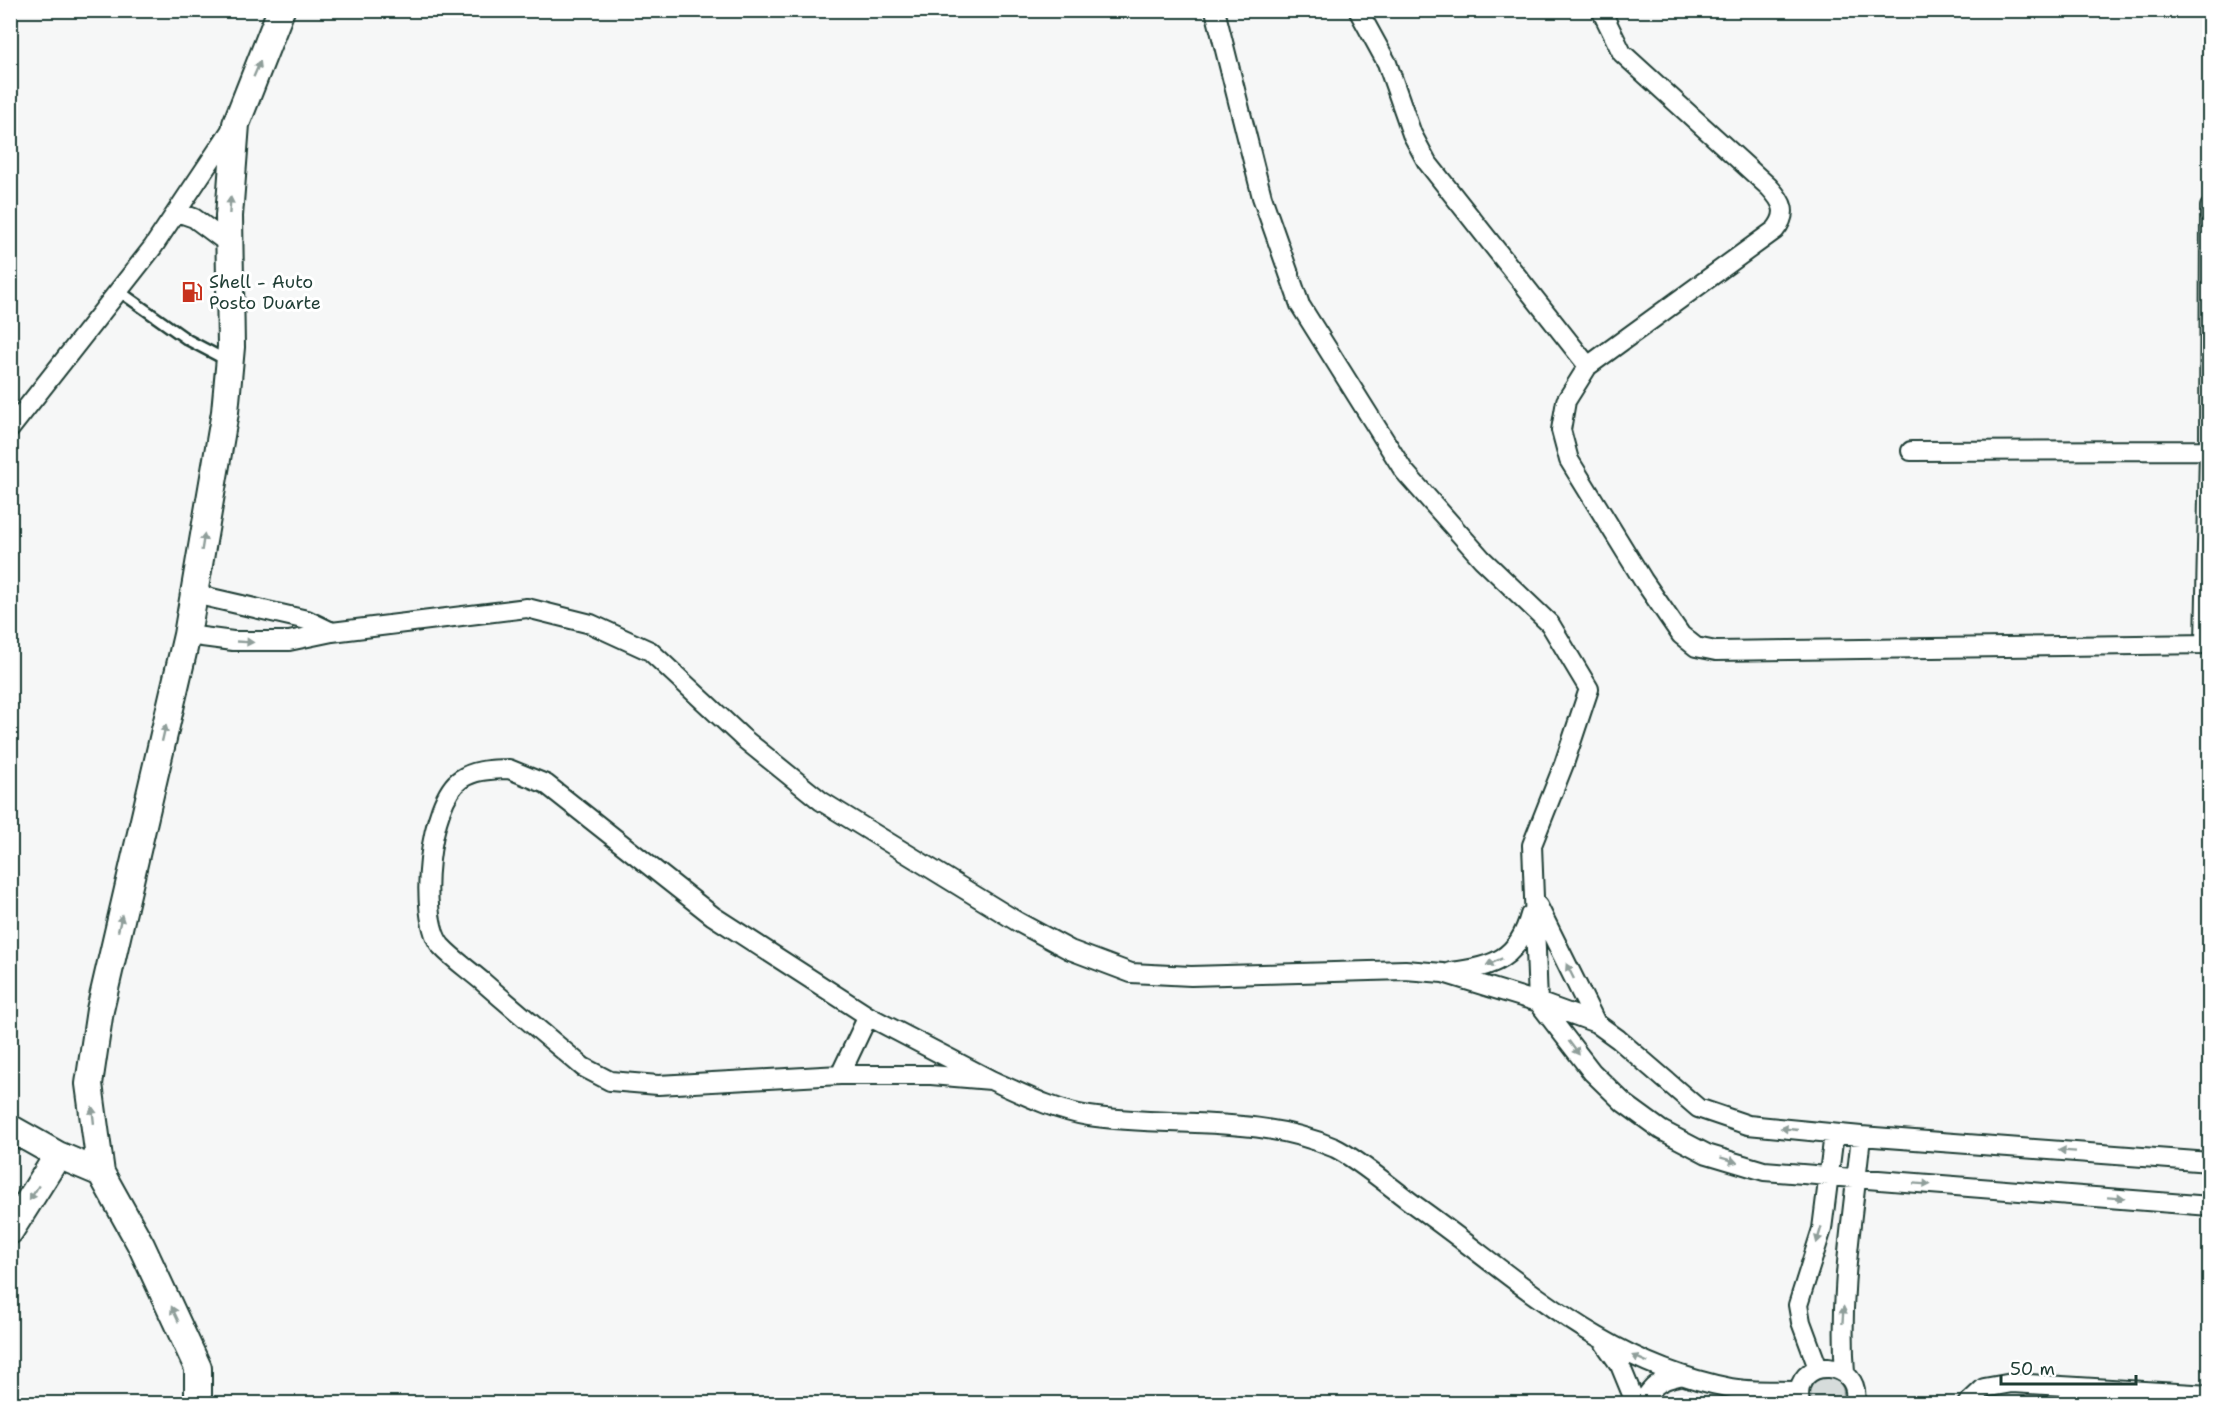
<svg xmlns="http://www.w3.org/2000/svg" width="2220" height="1414" viewBox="0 0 2220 1414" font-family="'Shantell Sans',sans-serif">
  <rect width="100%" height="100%" fill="#f6f7f7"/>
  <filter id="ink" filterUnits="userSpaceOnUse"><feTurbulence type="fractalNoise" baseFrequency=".0167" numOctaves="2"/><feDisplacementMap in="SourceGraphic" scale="12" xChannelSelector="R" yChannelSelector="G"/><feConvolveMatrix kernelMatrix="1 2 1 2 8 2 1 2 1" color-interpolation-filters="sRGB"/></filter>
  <g filter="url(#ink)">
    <path fill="#d6dcdb" stroke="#7a8c88" stroke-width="1.5" d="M1821,1376c17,2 28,10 20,27h-29c-6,-11 -2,-21 9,-27z"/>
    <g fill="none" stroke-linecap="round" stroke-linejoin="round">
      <defs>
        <path id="lane" d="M119,291l69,49 40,21"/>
        <path id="street" d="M1215,10l47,187 38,108 104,166 78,88 68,65 39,65 -25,75 -32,81 6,157 54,70 32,31 37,27 46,24 57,17 446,35
          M1358,10l29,53 25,71 15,28 161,204
          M1601,10l21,43 147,134c14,15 20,26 6,43l-187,136 -22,35 -5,29 8,30 74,120 38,55 15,12 20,4 494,-7
          M177,212l17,6 35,26
          M10,429l143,-182 82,-123
          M1911,451l299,-1
          M194,594l113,26 25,12
          M187,635l46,6h56l43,-9 195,-24 64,16 59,27 93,87 78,63 197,121 52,28 61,23 60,3 214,-6 38,3 95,29 58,21 22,16 80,69 50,17 113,11 349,26
          M2205,644l4,-194 1,-243
          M509,769l37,15 167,132 155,100 123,64 -60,-5h-91l-182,10 -48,-4 -27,-14c-33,-28 -67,-56 -100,-85 -14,-12 -30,-23 -42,-36 -24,-29 -12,-146 20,-167 15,-10 31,-9 48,-10z
          M1538,906l58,117
          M1451,972c42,-5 67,-13 79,-57
          M840,1075l28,-59
          M991,1080c31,14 65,31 98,36 81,12 169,-2 246,32 23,11 59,42 81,58 103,73 186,158 315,182 21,4 46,2 68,3
          M1605,1344l15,21 16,39
          M1818,1368l-17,-46 -3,-17 24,-76 12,-95
          M1845,1373c-6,-80 8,-158 16,-237
          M1641,1404c11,-18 18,-24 38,-28
          M1800,1404c-10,-51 66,-45 54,0
          M1967,1404l17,-16 28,-5 198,12"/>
        <path id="secondary" d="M10,1128l48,27 43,18 40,72 57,123v36
          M101,1173l-12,-89 11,-74 87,-375 38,-223 6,-65 -2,-131 7,-92 45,-114
          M10,1231l48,-76"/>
      </defs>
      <use href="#lane" stroke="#1f3d34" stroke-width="14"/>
      <use href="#street" stroke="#1f3d34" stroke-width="22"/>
      <use href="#secondary" stroke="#1f3d34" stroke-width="30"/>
      <use href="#lane" stroke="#fff" stroke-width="9"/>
      <use href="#street" stroke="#fff" stroke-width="18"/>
      <use href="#secondary" stroke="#fff" stroke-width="26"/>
    </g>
    <defs><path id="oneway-solid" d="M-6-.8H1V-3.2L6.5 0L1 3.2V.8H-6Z" transform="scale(1.5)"/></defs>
    <g fill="#8f9e9a">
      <use href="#oneway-solid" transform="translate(257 69) rotate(-67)"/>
      <use href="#oneway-solid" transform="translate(230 205) rotate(-86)"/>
      <use href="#oneway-solid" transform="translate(203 542) rotate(-81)"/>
      <use href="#oneway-solid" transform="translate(245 642) rotate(3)"/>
      <use href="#oneway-solid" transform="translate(164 733) rotate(-77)"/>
      <use href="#oneway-solid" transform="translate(120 923) rotate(-77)"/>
      <use href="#oneway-solid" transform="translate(1494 962) rotate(156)"/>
      <use href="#oneway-solid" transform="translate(1570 971) rotate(-116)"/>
      <use href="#oneway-solid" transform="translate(1574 1048) rotate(53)"/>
      <use href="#oneway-solid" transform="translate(93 1115) rotate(-96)"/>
      <use href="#oneway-solid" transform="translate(1789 1129) rotate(-174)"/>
      <use href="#oneway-solid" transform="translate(2067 1151) rotate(-176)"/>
      <use href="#oneway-solid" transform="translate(1729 1160) rotate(17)"/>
      <use href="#oneway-solid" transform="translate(1922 1184) rotate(4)"/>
      <use href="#oneway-solid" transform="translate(34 1193) rotate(122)"/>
      <use href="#oneway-solid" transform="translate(2116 1198) rotate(4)"/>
      <use href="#oneway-solid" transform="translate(1819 1235) rotate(106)"/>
      <use href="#oneway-solid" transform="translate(175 1314) rotate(-115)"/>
      <use href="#oneway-solid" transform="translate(1843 1315) rotate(-86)"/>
      <use href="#oneway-solid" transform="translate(1640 1359) rotate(-156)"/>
    </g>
  </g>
  <defs>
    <symbol id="fuel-bare" viewBox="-9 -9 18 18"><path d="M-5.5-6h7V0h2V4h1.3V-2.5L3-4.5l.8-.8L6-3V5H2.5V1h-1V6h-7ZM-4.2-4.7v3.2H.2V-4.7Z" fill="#c8321e" stroke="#fff" stroke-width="2.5" paint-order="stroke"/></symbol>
  </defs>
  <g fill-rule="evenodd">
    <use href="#fuel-bare" x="177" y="277" width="30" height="30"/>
  </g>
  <g text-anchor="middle" stroke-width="6" stroke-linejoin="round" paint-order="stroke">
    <g font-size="18" fill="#1f3d34" stroke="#fff" text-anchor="start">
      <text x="209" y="288">Shell - Auto<tspan x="209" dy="21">Posto Duarte</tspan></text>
    </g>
  </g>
  <rect width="2220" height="1414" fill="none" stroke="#fff" stroke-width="36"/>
  <rect x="18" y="18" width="2184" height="1378" fill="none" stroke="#1f3d34" stroke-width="2" filter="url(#ink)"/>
  <path d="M2001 1375v9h135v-9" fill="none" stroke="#1f3d34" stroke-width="3"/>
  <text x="2010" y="1375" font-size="18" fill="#1f3d34" stroke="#ffffff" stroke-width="4.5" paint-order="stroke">50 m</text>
</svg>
